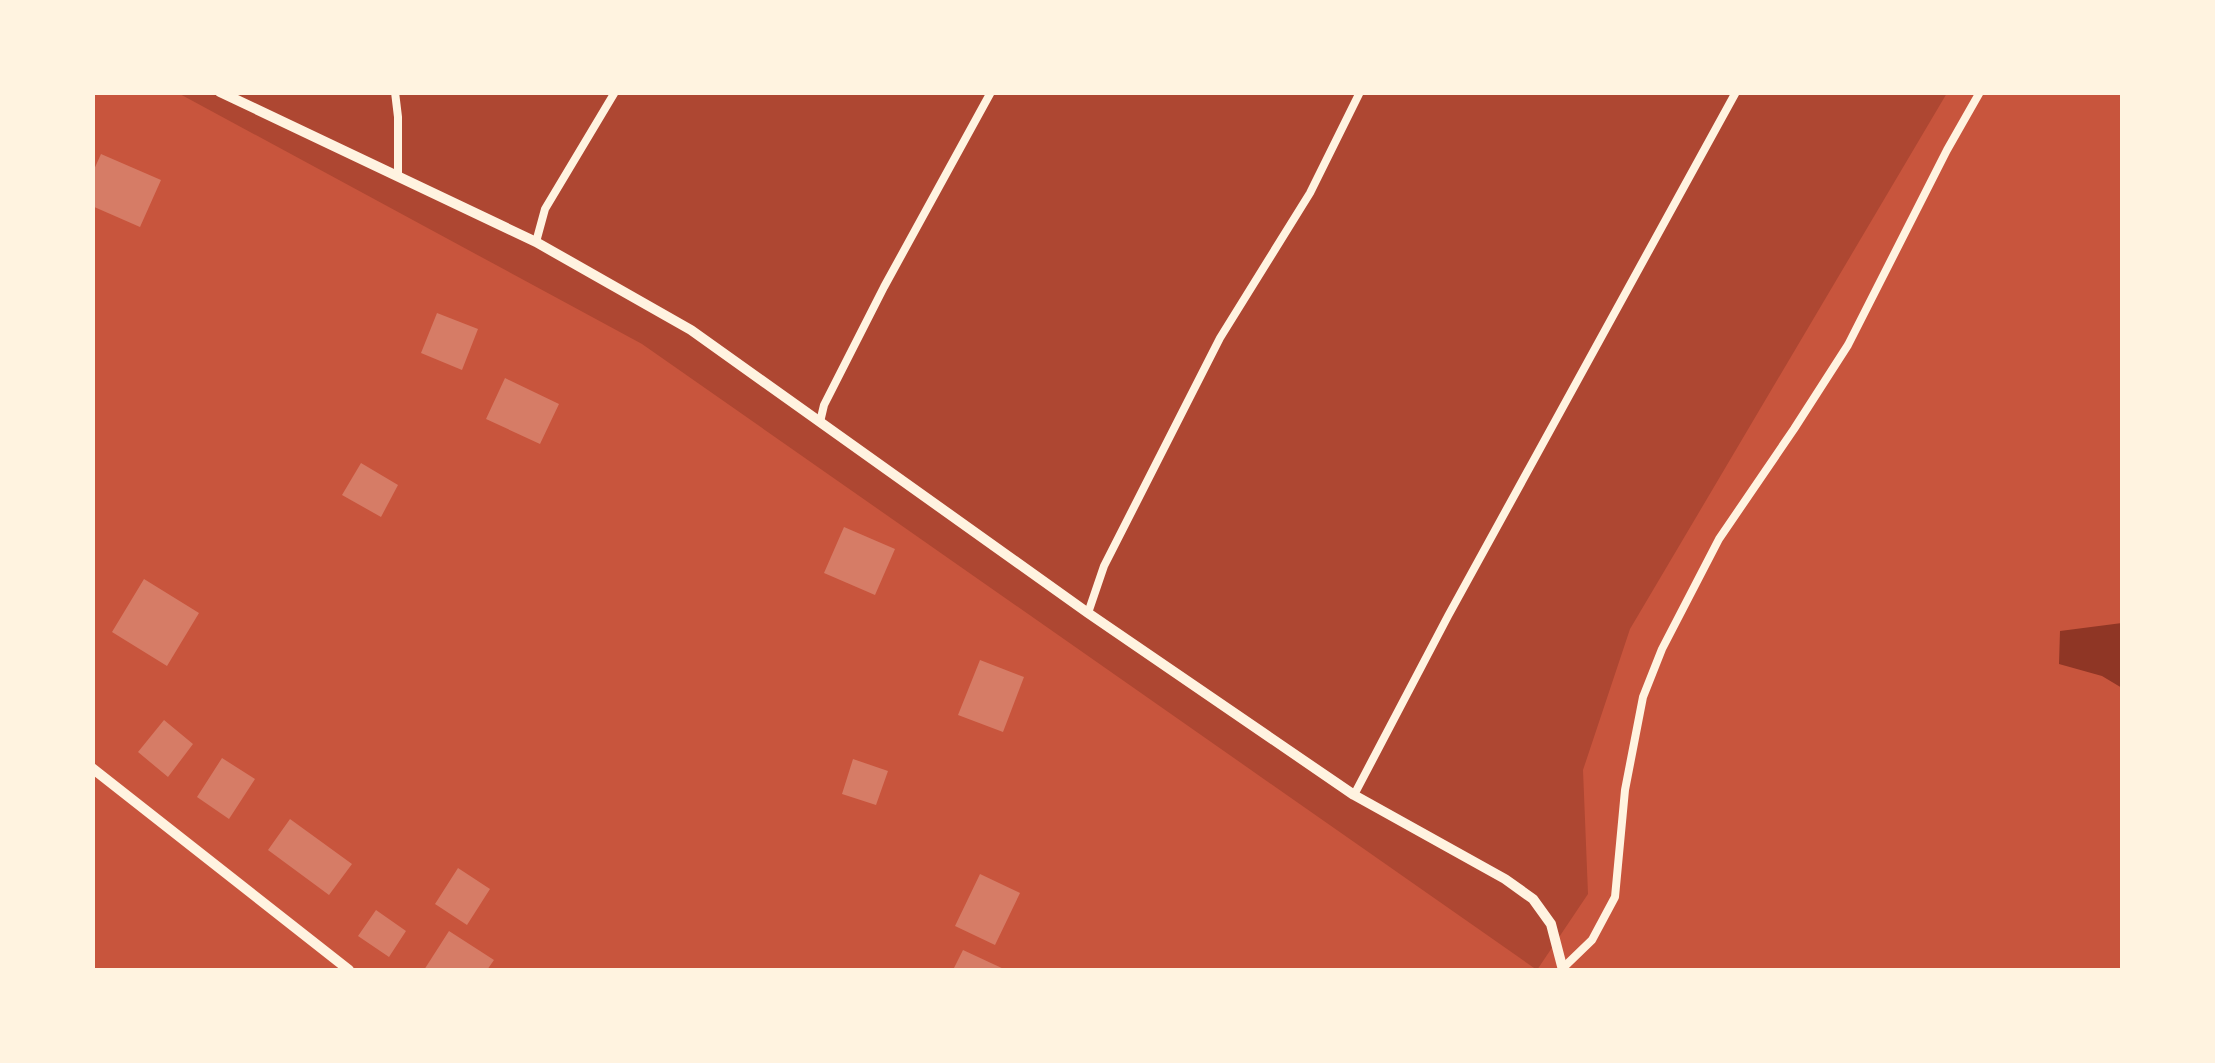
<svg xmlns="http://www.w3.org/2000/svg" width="2215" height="1063" viewBox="0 0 2215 1063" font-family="'Golos Text',sans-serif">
  <rect width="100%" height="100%" fill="#c8553d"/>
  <path fill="#ae4732" d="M178,93h1769l-317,536 -47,141 5,124 -51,76 -895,-626z"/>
  <path fill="#8f3625" d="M2122,623v65l-20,-12 -43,-12 1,-33z"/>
  <path fill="#d67c66" d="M101,154l60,26 -21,47 -48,-21v-32z
    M437,313l41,16 -16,41 -41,-17z
    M505,378l54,26 -19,40 -54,-25z
    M361,463l37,22 -17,32 -39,-22z
    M844,527l51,22 -20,46 -51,-22z
    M144,579l55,34 -32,53 -55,-34z
    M980,660l44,17 -21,55 -45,-17z
    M164,720l29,24 -25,33 -30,-25z
    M222,758l33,21 -26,40 -32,-22z
    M853,759l35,12 -12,34 -34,-11z
    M290,819l62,45 -23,31 -61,-45z
    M458,868l32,21 -23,36 -32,-21z
    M980,874l40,19 -25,52 -40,-19z
    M376,910l30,21 -17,26 -31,-21z
    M449,931l45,29 -7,10h-63z
    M963,950l43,20h-53z"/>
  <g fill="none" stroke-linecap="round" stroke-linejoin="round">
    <path stroke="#fff3e0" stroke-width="8" d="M395,92l3,25v59
      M536,242l9,-33 70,-117
      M820,422l4,-17 60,-118 107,-195
      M1088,613l16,-47 116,-228 90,-145 50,-101
      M1354,795l94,-179 288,-524
      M1563,968l29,-28 23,-43 10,-107 18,-93 19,-48 57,-110 75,-110 54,-84 99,-195 33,-58"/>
    <path stroke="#fff3e0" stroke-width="10" d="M220,92l316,150 155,88 397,283 266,182 151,84 28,20 18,25 12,46
      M92,768l257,202"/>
  </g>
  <rect width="2215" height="1063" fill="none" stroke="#fff3e0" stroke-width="190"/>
</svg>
